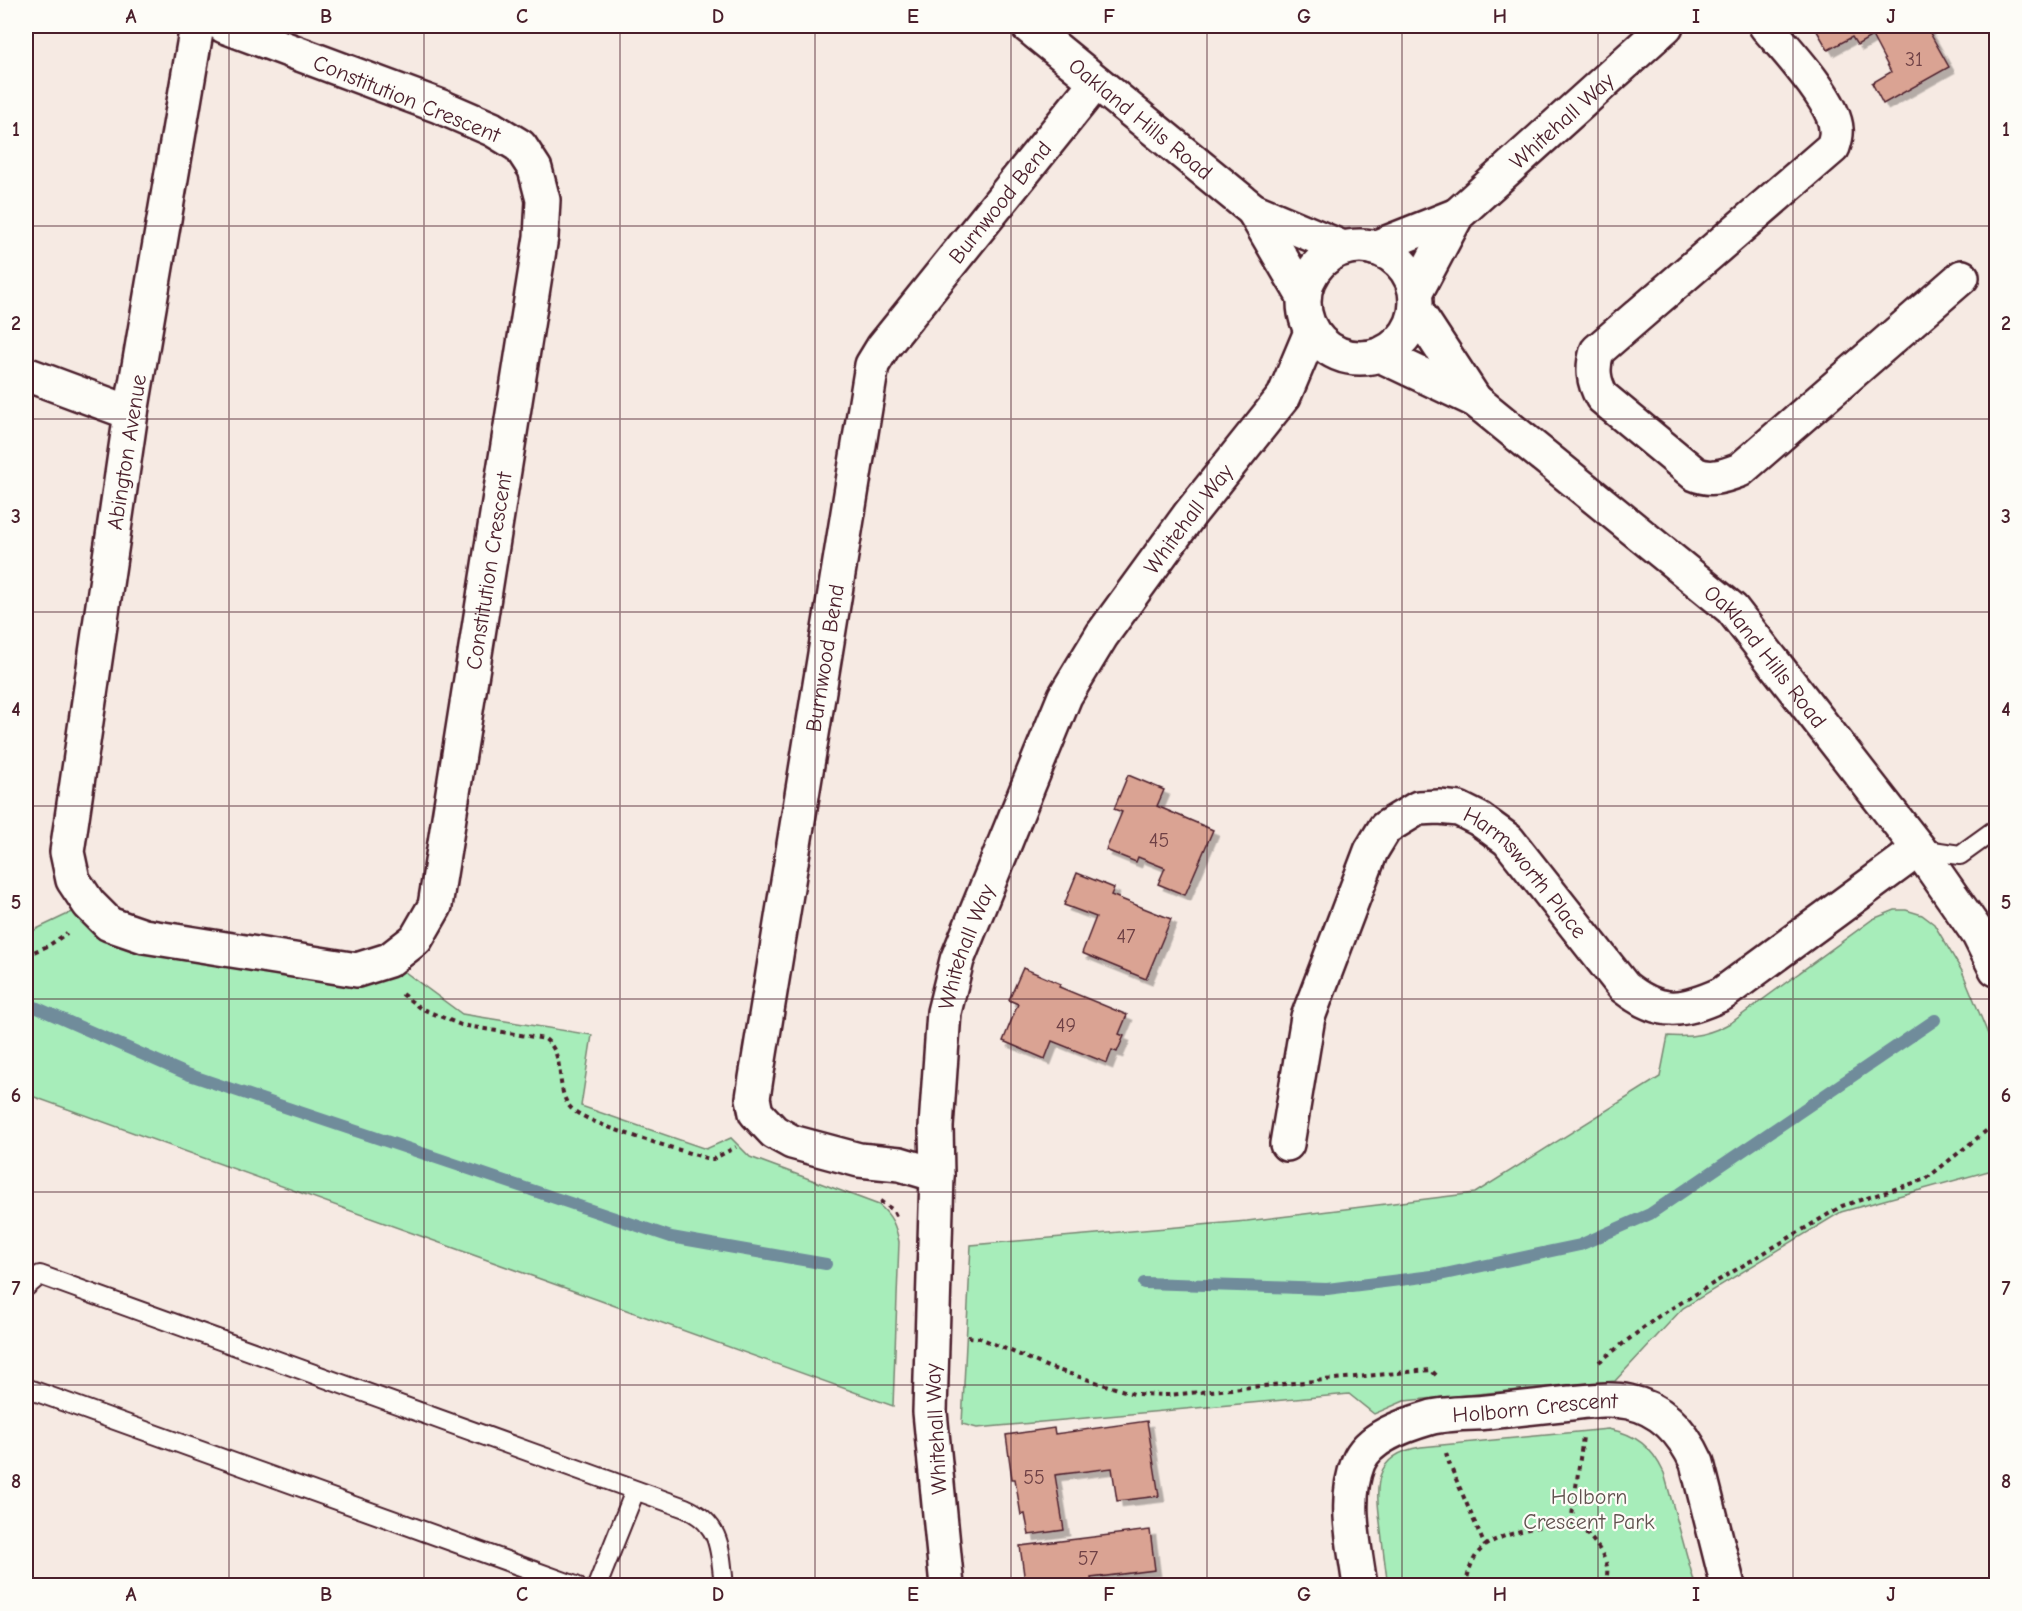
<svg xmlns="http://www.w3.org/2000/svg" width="2022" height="1611" viewBox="0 0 2022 1611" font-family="'Comic Neue',sans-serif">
  <defs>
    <filter id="shadow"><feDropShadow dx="5.5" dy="5.5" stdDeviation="0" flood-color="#0004"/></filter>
  </defs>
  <rect width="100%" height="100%" fill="#f6eae3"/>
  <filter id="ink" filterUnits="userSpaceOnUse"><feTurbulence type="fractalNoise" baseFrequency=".0167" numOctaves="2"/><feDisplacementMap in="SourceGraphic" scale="12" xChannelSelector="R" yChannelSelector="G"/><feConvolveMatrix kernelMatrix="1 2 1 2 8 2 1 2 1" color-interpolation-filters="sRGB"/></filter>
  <g filter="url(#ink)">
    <path fill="#a7edba" stroke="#788672" stroke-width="1.5" d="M87,905l21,20 282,36 72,53 130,21 -11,71 125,43 25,-11 19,19 129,48c13,11 17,21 20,37l-6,164 -867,-312v-160z
      M1895,910h11l16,5 12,9 28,47 33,80 1,118 -155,43 -158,96 -68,73 -211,20 -30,13 -25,-20 -372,34 -15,-4 9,-179 276,-24 228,-28 185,-116 8,-41c25,2 43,-2 64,-14l141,-103z
      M1608,1429c28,5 44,18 56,44l31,112h-307c-3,-18 -5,-37 -7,-55 -5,-40 -11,-75 40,-83z"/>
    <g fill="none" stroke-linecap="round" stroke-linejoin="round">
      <path stroke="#6f8c9b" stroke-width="12" d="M26,1003l161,71 484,163 155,27
        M1144,1283l183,6 113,-14 140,-30 70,-31 285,-194"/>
    </g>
    <path fill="#daa393" stroke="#4a1f2b" stroke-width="1.5" filter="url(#shadow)" d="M1814,26h112l23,41 -66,37 -11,-21 19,-11 -19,-36 -15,9 -5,-8 -24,13z
      M1128,775l36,15 -7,16 56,24 -28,65 -27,-11 7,-16 -27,-11 -2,5 -30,-12 16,-38 -8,-3z
      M1077,873l37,15 -3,7 60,24 -25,60 -64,-26 14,-36 -32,-12z
      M1023,968l38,16 -2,3 68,28 -8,19 5,2 -7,16 -5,-2 -5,13 -55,-22 -7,18 -42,-18 15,-37 -9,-4z
      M1147,1421l12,75 -42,5 -5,-33 -57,7 9,55 -35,5 -4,-21 -4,1 -6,-36h-3l-6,-44 48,-7 1,6z
      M1150,1530l5,40 -64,8 1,8h-49v-7l-18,3 -5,-36z"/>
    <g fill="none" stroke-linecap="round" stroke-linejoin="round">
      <defs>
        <path id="lane" d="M1919,849l41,6 36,-26
          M26,1287l14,-12 645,233c37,16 35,43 39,78
          M26,1388l550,198
          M597,1586l38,-95"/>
        <g id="street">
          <path id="s1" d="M197,26l-66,387 -64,439 6,28 16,24 20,20 35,12 213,34 32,-10 27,-21 19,-33 106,-669 2,-37 -8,-31 -15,-23 -28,-17 -53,-23 -215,-80"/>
          <path id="s2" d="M1028,26l225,184 90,38"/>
          <path d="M1766,26c18,21 69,75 70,103 1,6 -1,12 -3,18l-236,204c-5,17 -4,30 5,46l93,77c16,7 29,2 45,-4l222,-193"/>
          <path d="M1253,210l51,87"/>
          <circle cx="1360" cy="302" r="56"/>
          <path d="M1374,248l83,-33"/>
          <path id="s3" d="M1416,292l41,-77 209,-189"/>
          <path d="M1416,310l59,90"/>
          <path id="s4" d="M1380,355l95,45 257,209 187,240 60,86 17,34"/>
          <path d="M26,374l105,39"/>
          <path id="s5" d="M1287,1144l21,-127 63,-166 14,-23 33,-20 21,-1 20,2 20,10 29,21 116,147c36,29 58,25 98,7l197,-145"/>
          <path id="s6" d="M937,1175l-37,-11 -41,-4 -67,-18 -18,-10 -18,-19 -3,-15 3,-20 116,-713 11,-18 213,-265"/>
          <path id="s7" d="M947,1586l-17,-174 7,-237 -1,-48 8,-115 13,-52 108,-264 37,-61 88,-121 94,-118 27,-64"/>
          <path id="s8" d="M1360,1586c-5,-39 -17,-85 -2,-123 10,-26 47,-38 71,-45 18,-5 40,-4 59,-6 27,-3 54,-6 82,-9 19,-2 40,-5 59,-1 34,7 55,32 68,61l31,123"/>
        </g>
      </defs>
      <use href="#lane" stroke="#4a1f2b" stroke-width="22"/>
      <use href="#street" stroke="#4a1f2b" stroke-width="38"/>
      <path stroke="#4a1f2b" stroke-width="4" stroke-dasharray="4.5 4.5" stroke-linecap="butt" d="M26,955l22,-9 19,-13
        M402,994l18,14 41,17 84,14c22,17 9,48 25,68 15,18 112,43 139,52h4l23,-12
        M880,1201l13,9 4,8
        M968,1337l12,1 68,29 86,27 35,1 249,-24 13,-1 7,7
        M1599,1362l60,-46 183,-110 84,-27 70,-56
        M1446,1453l3,10 36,83
        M1571,1523l12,-86
        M1466,1586c2,-16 7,-31 20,-41 13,-10 67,-24 84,-22 14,2 35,30 37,44 1,6 -1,13 -1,19"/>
      <use href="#lane" stroke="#fdfcf7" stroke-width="18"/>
      <use href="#street" stroke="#fdfcf7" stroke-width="33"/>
    </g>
  </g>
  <path fill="none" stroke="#4a1f2b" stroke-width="1.5" stroke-opacity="0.55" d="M229,26v1560M424,26v1560M620,26v1560M815,26v1560M1011,26v1560M1207,26v1560M1402,26v1560M1598,26v1560M1793,26v1560M26,226h1970M26,419h1970M26,612h1970M26,806h1970M26,999h1970M26,1192h1970M26,1385h1970"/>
  <g text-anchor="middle" stroke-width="4.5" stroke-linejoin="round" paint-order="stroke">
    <g font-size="20" fill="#6e4045">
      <text x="1914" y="66">31</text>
      <text x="1159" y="847">45</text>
      <text x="1126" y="943">47</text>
      <text x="1066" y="1032">49</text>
      <text x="1034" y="1484">55</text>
      <text x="1088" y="1565">57</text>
    </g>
    <g font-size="22" fill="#4a1f2b" stroke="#fdfcf7">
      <text transform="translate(407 98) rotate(22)" y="8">Constitution Crescent</text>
      <text dy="8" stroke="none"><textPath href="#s2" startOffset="146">Oakland Hills Road</textPath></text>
      <text dy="8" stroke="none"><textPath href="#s3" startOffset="228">Whitehall Way</textPath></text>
      <text dy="8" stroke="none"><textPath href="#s6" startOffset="1161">Burnwood Bend</textPath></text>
      <text transform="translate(126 452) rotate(-81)" y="8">Abington Avenue</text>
      <text dy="8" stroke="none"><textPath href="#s7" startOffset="1130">Whitehall Way</textPath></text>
      <text dy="8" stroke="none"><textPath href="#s1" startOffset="1620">Constitution Crescent</textPath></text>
      <text dy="8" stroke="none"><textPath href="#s6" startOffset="657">Burnwood Bend</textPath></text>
      <text dy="8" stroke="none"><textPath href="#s4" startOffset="494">Oakland Hills Road</textPath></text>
      <text dy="8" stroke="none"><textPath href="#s5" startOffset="506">Harmsworth Place</textPath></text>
      <text dy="8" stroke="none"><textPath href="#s7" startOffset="644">Whitehall Way</textPath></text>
      <text dy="8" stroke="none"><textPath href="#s8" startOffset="318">Holborn Crescent</textPath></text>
      <text transform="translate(935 1429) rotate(-93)" y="8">Whitehall Way</text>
    </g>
    <g font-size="22" fill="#61524f" stroke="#fdfcf7">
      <text x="1589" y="1504">Holborn<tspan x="1589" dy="25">Crescent Park</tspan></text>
    </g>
  </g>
  <rect width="2022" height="1611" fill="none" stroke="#fdfcf7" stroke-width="66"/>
  <rect x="33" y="33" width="1956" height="1545" fill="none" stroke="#4a1f2b" stroke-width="2"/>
  <g font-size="20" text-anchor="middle" font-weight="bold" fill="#4a1f2b">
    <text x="131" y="23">A</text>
    <text x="326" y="23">B</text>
    <text x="522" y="23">C</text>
    <text x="718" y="23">D</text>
    <text x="913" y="23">E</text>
    <text x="1109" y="23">F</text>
    <text x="1304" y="23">G</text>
    <text x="1500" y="23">H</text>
    <text x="1696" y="23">I</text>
    <text x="1891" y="23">J</text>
    <text x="16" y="136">1</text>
    <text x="2006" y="136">1</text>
    <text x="16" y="330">2</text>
    <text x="2006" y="330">2</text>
    <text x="16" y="523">3</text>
    <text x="2006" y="523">3</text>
    <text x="16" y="716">4</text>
    <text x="2006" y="716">4</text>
    <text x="16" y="909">5</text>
    <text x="2006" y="909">5</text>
    <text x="16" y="1102">6</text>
    <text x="2006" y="1102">6</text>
    <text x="16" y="1295">7</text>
    <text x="2006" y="1295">7</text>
    <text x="16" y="1488">8</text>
    <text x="2006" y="1488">8</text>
    <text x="131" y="1601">A</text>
    <text x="326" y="1601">B</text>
    <text x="522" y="1601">C</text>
    <text x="718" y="1601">D</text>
    <text x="913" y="1601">E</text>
    <text x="1109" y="1601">F</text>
    <text x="1304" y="1601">G</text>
    <text x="1500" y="1601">H</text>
    <text x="1696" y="1601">I</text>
    <text x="1891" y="1601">J</text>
  </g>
</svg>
